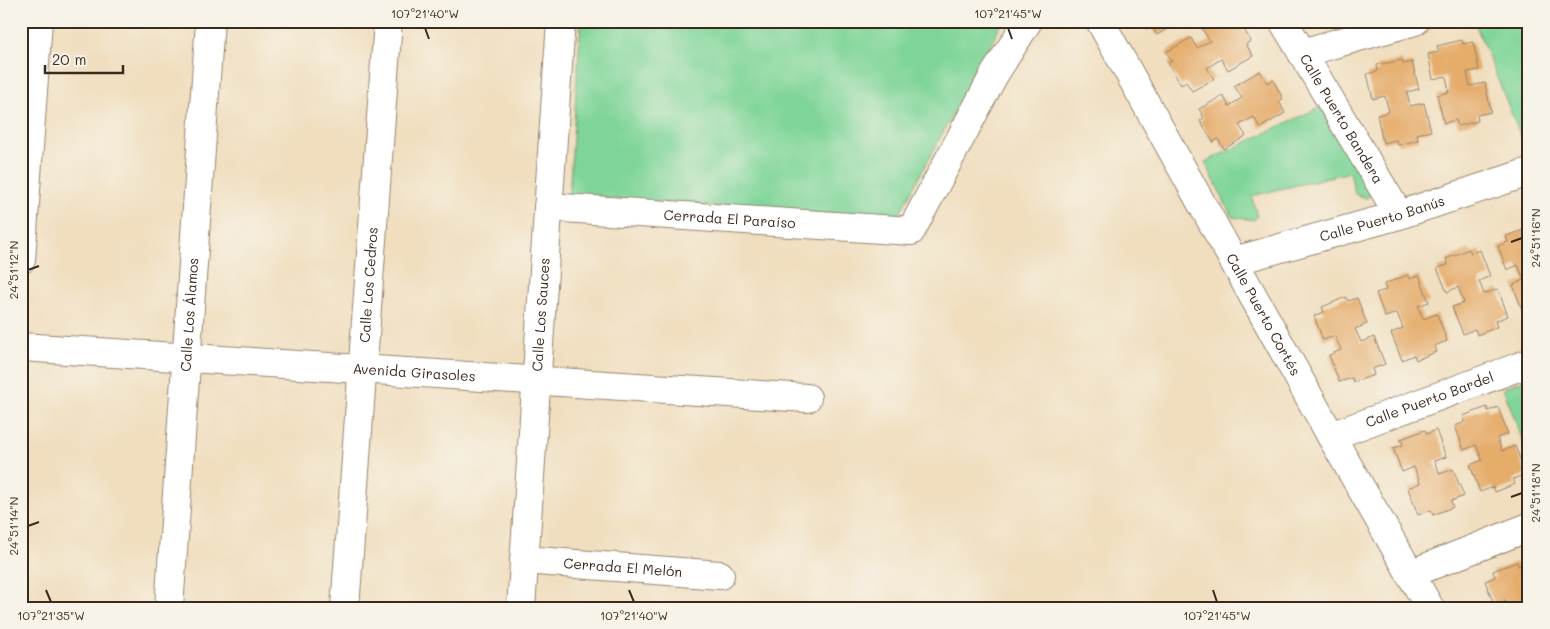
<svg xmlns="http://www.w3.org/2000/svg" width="1550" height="629" viewBox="0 0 1550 629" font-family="Mali,sans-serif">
  <rect width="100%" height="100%" fill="#f7f3e8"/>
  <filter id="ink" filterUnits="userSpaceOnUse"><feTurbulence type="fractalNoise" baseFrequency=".02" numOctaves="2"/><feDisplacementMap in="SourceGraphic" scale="10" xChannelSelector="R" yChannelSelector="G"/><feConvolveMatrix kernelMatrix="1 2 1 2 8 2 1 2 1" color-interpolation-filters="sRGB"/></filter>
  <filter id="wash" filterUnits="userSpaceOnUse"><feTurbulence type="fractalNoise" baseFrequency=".0096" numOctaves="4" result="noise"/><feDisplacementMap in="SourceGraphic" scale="20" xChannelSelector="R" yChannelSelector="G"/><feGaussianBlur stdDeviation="1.12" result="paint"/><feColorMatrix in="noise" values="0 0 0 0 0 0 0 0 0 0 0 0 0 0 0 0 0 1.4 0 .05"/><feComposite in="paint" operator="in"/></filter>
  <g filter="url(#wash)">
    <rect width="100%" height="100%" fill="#f0debe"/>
    <path fill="#7fd599" stroke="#5d805c" d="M581,21h422l-106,197 -328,-22z
      M1480,21h44l5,10v109l-6,2 -48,-119z
      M1320,107l53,87 -7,4 -11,-4 -5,-22 -98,24 5,21 -3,3 -22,-3 -27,-55z
      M1529,378v79l-26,-69z"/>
    <g id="blocks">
      <path fill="#e5ac6b" d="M1142,21h36l1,1 -22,13 -6,-9 -5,3z
        M1215,21h17l3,5 5,-3 11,18 -5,3 7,12 -25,14 -7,-11 -14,9 7,11 -22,12 -6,-9 -5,3 -13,-22 4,-2 -6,-9 25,-14 6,10 13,-7 -8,-12z
        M1462,40l1,4 10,-2 6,28 -12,2 3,14 15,-3 6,29 -14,3 1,6 -20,5 -2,-6 -12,3 -7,-28 12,-3 -3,-16 -13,3 -5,-25 11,-2 -2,-6z
        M1402,60l1,4 9,-2 7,27 -12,3 3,14 14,-3 7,28 -14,3 1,6 -20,5 -2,-5 -13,3 -6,-28 12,-3 -4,-16 -12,3 -6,-25 11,-3 -1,-6z
        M1260,71l7,12 6,-3 10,19 -4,2 6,12 -25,15 -6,-11 -15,8 7,11 -22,13 -6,-10 -5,3 -13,-21 4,-3 -5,-9 24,-13 6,10 13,-8 -8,-12z
        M1529,228v82l-6,2 -10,-27 11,-5 -6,-15 -11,5 -9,-24 10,-4 -2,-6z
        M1469,249l2,4 9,-3 10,26 -11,5 5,13 14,-5 10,27 -13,5 2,6 -20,8 -2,-6 -12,5 -11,-27 12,-4 -6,-16 -11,5 -10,-24 11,-3 -2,-6z
        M1408,275l2,4 9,-4 10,27 -11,4 5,13 14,-5 10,27 -13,5 2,6 -20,8 -2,-5 -12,5 -11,-27 12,-5 -6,-15 -12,4 -9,-24 10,-3 -2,-6z
        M1346,297l2,4 9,-3 10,26 -12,5 6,13 13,-5 11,27 -13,5 2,6 -20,7 -2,-4 -13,4 -10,-27 12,-5 -6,-14 -12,4 -9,-24 10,-4 -2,-5z
        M1487,407l1,4 10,-4 10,27 -11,4 5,13 13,-5 11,28 -13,5 2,5 -20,8 -2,-5 -13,5 -10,-27 12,-5 -6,-15 -12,5 -9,-24 10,-4 -2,-6z
        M1425,430l2,4 9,-4 10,27 -12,4 6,13 13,-5 11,27 -13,5 2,6 -20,8 -2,-5 -13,5 -10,-27 12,-5 -6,-16 -12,5 -9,-24 10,-3 -2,-6z
        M1517,562l1,4 10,-3 1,3v26l-3,1 3,7v8h-20l-3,-8 -12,4 -9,-23 10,-4 -2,-6z"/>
    </g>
  </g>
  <g filter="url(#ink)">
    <use href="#blocks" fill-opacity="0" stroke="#96846e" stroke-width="1"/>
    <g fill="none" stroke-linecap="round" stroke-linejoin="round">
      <defs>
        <g id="minor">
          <path id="s1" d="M1100,21l231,415 99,172"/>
          <path id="s2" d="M1283,21l116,194"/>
          <path d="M1302,53l113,-32"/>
          <path id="s3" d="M548,207l363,24 83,-156 34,-54"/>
          <path d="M21,260l17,-239"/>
          <path id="s4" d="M1234,261l165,-46 130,-43"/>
          <path id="s5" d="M21,347l786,51"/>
          <path id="s6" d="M1331,436l198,-73"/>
          <path id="s7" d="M524,560l196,15"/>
          <path d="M1410,574l119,-47"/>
          <path id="s8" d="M169,608l41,-587"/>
          <path id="s9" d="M345,608l43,-587"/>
          <path id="s10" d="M521,608l40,-587"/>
        </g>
      </defs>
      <use href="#minor" stroke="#96846e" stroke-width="30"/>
      <use href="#minor" stroke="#fff" stroke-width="28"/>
    </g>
  </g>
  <path fill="none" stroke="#3b2a1e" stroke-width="2" d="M425,28l4,11M1008,28l4,11M1511,242l11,-4M28,270l11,-4M1511,497l11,-4M28,526l11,-4M46,590l5,12M629,590l5,12M1213,590l4,12"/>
  <g text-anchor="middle" stroke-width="4" stroke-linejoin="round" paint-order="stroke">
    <g font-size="14" fill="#3b2a1e" stroke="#f7f3e8">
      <text dy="5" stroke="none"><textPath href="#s2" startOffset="114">Calle Puerto Bandera</textPath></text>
      <text dy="5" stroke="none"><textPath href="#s4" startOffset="154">Calle Puerto Banús</textPath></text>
      <text dy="5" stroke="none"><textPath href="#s3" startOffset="182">Cerrada El Paraíso</textPath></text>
      <text dy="5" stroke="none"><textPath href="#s9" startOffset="324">Calle Los Cedros</textPath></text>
      <text dy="5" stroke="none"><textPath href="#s8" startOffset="294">Calle Los Álamos</textPath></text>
      <text dy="5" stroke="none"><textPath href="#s10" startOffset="294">Calle Los Sauces</textPath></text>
      <text dy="5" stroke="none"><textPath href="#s1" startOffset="336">Calle Puerto Cortés</textPath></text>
      <text dy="5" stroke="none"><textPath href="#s5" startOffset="394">Avenida Girasoles</textPath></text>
      <text dy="5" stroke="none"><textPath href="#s6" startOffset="105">Calle Puerto Bardel</textPath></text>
      <text dy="5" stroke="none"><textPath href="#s7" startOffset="99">Cerrada El Melón</textPath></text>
    </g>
  </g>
  <rect width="1550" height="629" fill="none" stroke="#f7f3e8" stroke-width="55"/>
  <path d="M45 65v8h78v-8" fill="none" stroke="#3b2a1e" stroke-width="2.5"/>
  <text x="52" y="65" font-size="15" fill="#3b2a1e" stroke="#f7f3e8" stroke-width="4" paint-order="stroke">20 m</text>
  <rect x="28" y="28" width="1494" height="574" fill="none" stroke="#3b2a1e" stroke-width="2"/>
  <g font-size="12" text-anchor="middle" fill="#3b2a1e">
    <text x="425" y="18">107°21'40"W</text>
    <text x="1008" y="18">107°21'45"W</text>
    <text transform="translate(1536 238) rotate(-90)" y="4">24°51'16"N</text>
    <text transform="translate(14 270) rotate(-90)" y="4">24°51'12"N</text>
    <text transform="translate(1536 493) rotate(-90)" y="4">24°51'18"N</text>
    <text transform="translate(14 526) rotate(-90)" y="4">24°51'14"N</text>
    <text x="51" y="620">107°21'35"W</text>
    <text x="634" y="620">107°21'40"W</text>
    <text x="1217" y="620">107°21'45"W</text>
  </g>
</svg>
